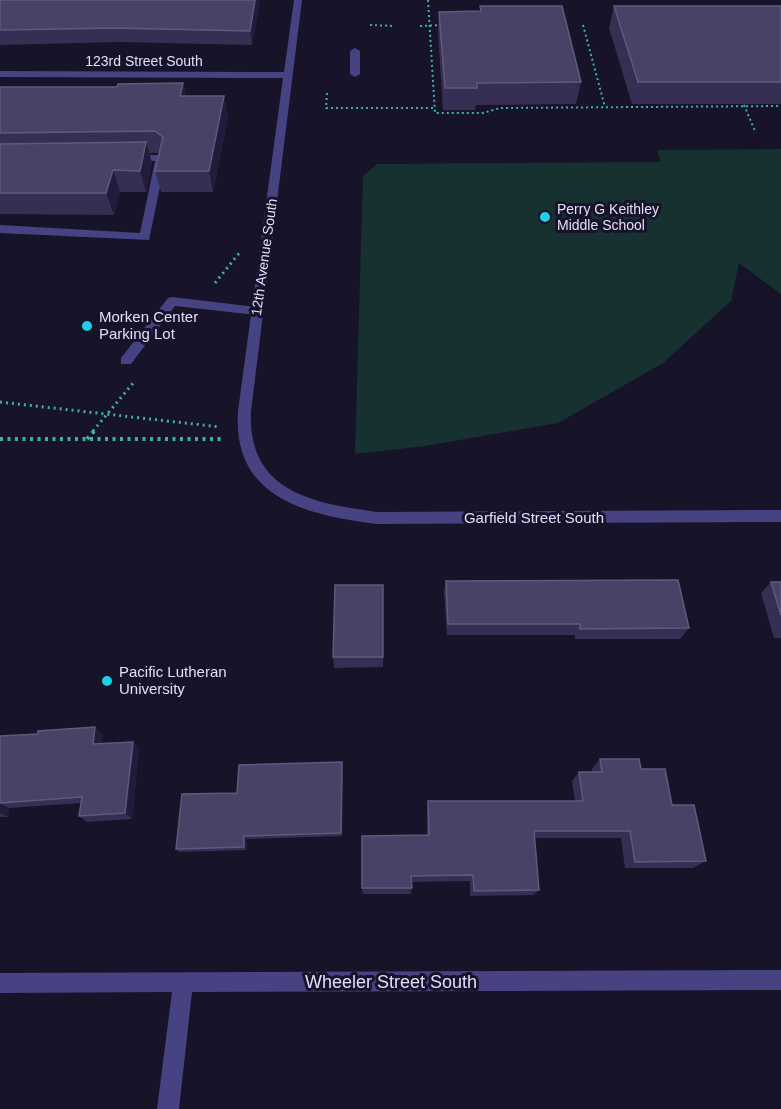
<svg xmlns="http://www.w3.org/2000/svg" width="781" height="1109" viewBox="0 0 781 1109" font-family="Arial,sans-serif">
  <rect width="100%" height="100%" fill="#171328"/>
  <path fill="#173131" d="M781,149v145l-42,-31 -8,38 -68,62 -105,60 -133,23 -70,8 8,-278 14,-12 284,-2 -4,-12z"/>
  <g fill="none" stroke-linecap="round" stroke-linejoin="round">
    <path stroke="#3db0ac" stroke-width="2" stroke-dasharray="2 3" stroke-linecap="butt" d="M428,0l7,113h48l17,-5 281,-2
      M370,25l25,1
      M583,25l22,82
      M420,26l21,-1
      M327,93l-1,15h109
      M744,105l11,26"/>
    <path stroke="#3db0ac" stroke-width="3" stroke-dasharray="2 4" stroke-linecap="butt" d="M215,283l25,-31
      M0,402l220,25
      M93,431l41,-49"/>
    <path stroke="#3db0ac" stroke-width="4" stroke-dasharray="3 4.5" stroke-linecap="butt" d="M0,439h222
      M87,439l8,-9"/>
    <path fill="#474382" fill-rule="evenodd" d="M355,48l5,3v23l-5,3 -5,-3v-23z
      M161,155l5,3 -17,82 -149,-7v-8l140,8 15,-72h-23l-5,-3 5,-3z
      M172,297l84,10 6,4 -6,4 -81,-9 -44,58h-10v-6l47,-60z"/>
    <path fill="#474382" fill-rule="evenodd" d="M294,0h8l-51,411c-4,81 62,92 126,101l404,-2v12l-404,2c-70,-9 -145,-25 -139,-113l45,-333 -283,-1v-6l284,1z
      M781,970v20l-589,2 -13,117h-22l15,-117 -172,1v-20z"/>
  </g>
  <path fill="#372e54" d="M0,0h260l-8,45 -134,-3 -118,3z
    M480,6l101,76 -5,22 -100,1 -1,5h-32l-5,-77 1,-21 41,-1z
    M614,6h167v98h-149l-23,-76z
    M183,83l3,13h38l4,22 -15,74h-52l-6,-21 4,-18h-10l3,10 -6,29h-26l-6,23 -114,-1v-127h117z
    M446,581l243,47 -9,11h-105v-4h-128l-3,-43z
    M771,582h10v56h-7l-13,-45z
    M383,585v82l-49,1 -1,-11z
    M102,734l-1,10 32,-2 6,7 -7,70 -45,3 -8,-6 2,-13 -72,5 -1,9h-8v-81z
    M600,759l41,10 31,36 34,56 -13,7h-68l-4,-30h-87l5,52 -6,5 -63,1v-15l-58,1 -1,12h-48l-1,-6 65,-53v-25l1,-9h147l-3,-20 7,-9h13v-3z
    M343,766l-1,70 -95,3 -1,11 -67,2 -3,-3 61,-56z"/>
  <path fill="#221b3b" d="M255,0h5l-8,45 -2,-14z
    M183,83l5,22 -8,-9z
    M224,96l4,22 -15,74 -4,-21z
    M146,142l6,21 -6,29 -6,-21z
    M113,170l7,22 -6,23 -8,-22z
    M95,727l7,7 -2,17 -7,-7z
    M133,742l6,7 -7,70 -7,-6z
    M342,762l1,4 -1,70 -1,-3z
    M0,803l9,5 -1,9 -8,-4z
    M244,836l3,3 -1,11 -2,-3z"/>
  <path fill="#494166" stroke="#61597d" stroke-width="1.5" d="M0,0h255l-5,31 -136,-3 -114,2z
    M480,6h82l19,76 -104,1v5h-32l-6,-76 42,-1z
    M614,6h167v76h-143z
    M183,83l-3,13h44l-15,75h-54l8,-34 -8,-6 -155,2v-46h117l1,-3z
    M146,142l-6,29 -27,-1 -7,23h-106v-49z
    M678,580l11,48 -109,1v-5h-132l-2,-43z
    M771,582h10v33z
    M335,585h48v72h-50z
    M95,727l-2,17 40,-2 -8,71 -46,3 3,-19 -82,6v-67l38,-2v-3z
    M600,759h39l2,10h24l7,36h22l12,56 -71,1 -5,-31h-96l5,59 -65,1 -1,-16 -62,1 1,12h-50v-52l67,-1 -1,-34h155l-4,-29h23z
    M342,762l-1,71 -97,3v11l-68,2 6,-55 55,-1 2,-28z"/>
  <g fill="#1dcfe8" stroke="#171328" stroke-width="2">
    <circle cx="545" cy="217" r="6"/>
    <circle cx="87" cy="326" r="6"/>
    <circle cx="107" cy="681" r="6"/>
  </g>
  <g text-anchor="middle" stroke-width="6" stroke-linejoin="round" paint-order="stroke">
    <g font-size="14" fill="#e2ddfc" stroke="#171328">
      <text x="144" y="66">123rd Street South</text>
      <text transform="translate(264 257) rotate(-82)" y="5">12th Avenue South</text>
    </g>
    <g font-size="14" fill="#e2ddfc" stroke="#171328" text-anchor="start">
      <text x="557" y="214">Perry G Keithley<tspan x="557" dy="16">Middle School</tspan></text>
    </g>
    <g font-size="15" fill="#e2ddfc" stroke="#171328" text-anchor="start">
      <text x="99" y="322">Morken Center<tspan x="99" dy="17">Parking Lot</tspan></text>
      <text x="119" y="677">Pacific Lutheran<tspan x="119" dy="17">University</tspan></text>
    </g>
    <g font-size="15" fill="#e2ddfc" stroke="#171328">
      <text x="534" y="523">Garfield Street South</text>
    </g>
    <g font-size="18" fill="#e2ddfc" stroke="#171328">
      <text x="391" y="988">Wheeler Street South</text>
    </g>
  </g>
</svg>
